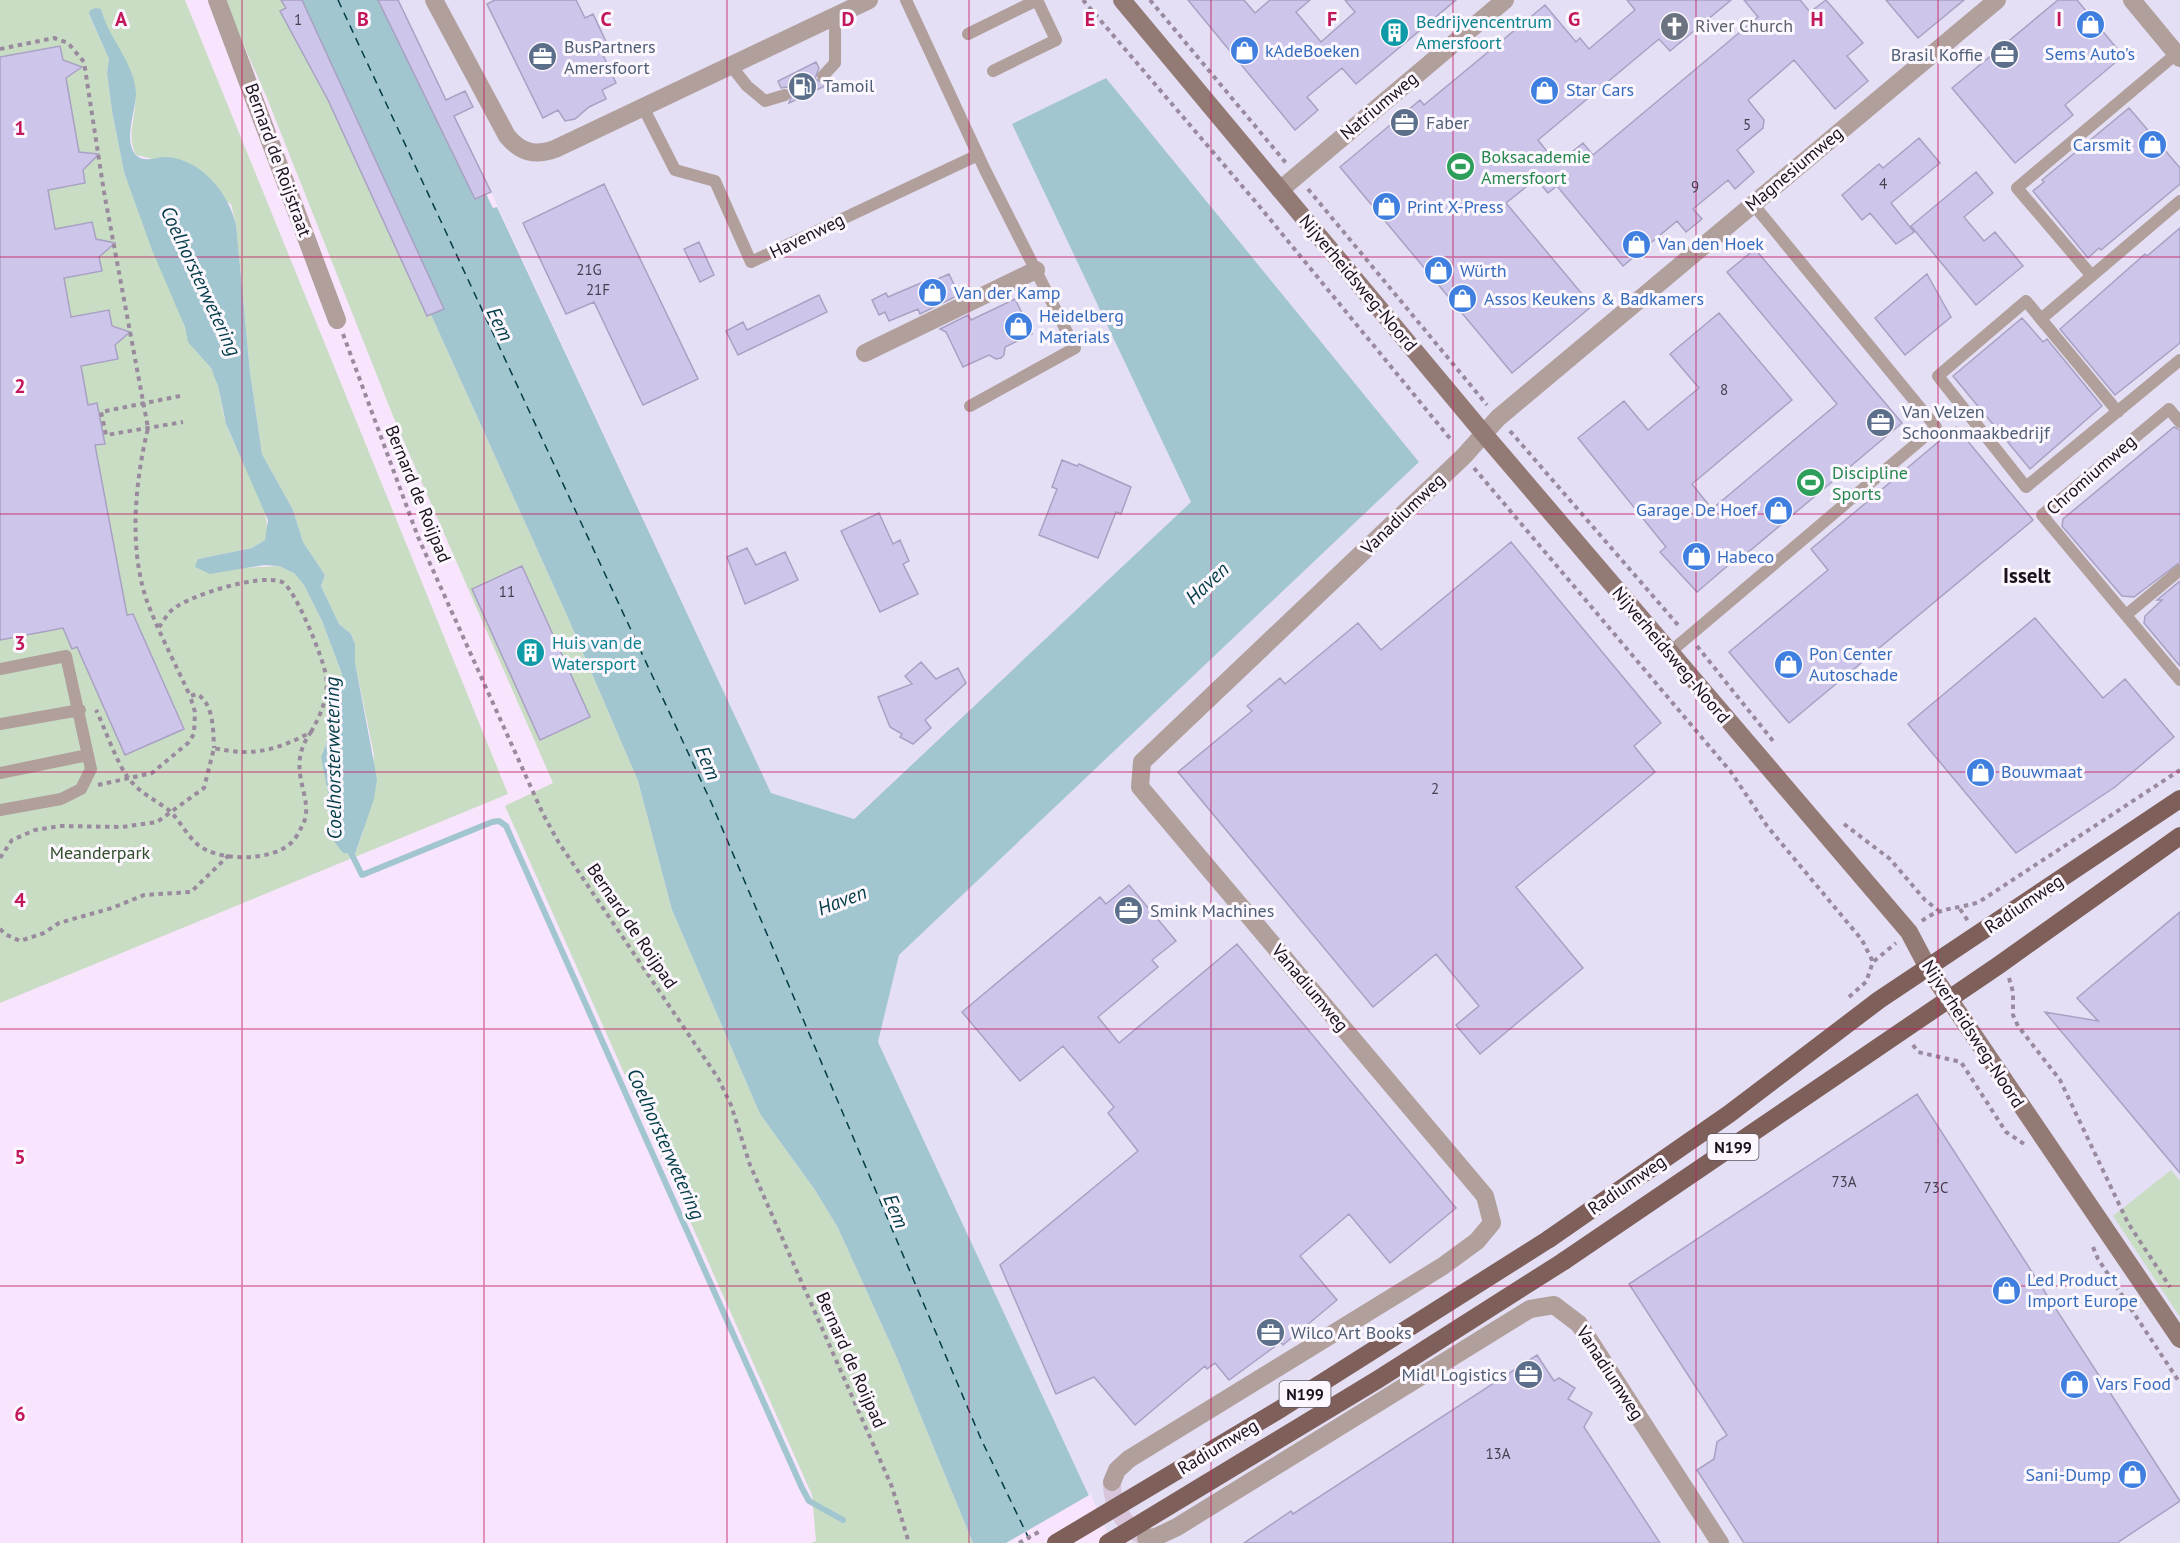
<svg xmlns="http://www.w3.org/2000/svg" width="2180" height="1543" viewBox="0 0 2180 1543" font-family="'PT Sans',sans-serif">
  <rect width="100%" height="100%" fill="#f9e4fd"/>
  <path fill="#e4dff4" d="M398,0h1782v1543h-1067l-32,-63 -203,-438 21,-87 520,-493 -313,-384 -94,46 179,378 -338,317 -82,-26 -280,-601z"/>
  <path fill="#c8ddc4" fill-rule="evenodd" d="M0,0h185l323,794 -508,209v-363l68,-13 3,20h6l48,108 59,-27 -51,-114 -6,1 -32,-170 9,-1 -7,-41 -9,2 -7,-39 37,-7 -4,-21 -43,-21 -7,-39 37,-7 -9,-49 -37,7 -7,-39 37,-7 -4,-21 9,-8 -6,-1 -4,3 -20,-110 -60,11zM100,9c8,29 31,51 35,82 3,23 -10,43 1,64l17,4 78,45 5,20 14,148 12,82 31,56 10,32 22,33 -4,11 18,38 12,10 4,10v18l19,93 -11,77 -8,22 -12,-1 -22,-96 19,-48 2,-35 -20,-53 -18,-36 -10,-12 -15,-7 -40,2 -41,-9 54,-11 13,-8c11,-35 -29,-83 -39,-117 -6,-17 -5,-38 -15,-54 -10,-17 -21,-19 -26,-42l-61,-155 -12,-61 -5,-38 2,-14 -20,-44z
    M224,0h59l55,109 227,502 73,170 34,129 88,204 55,76 23,38 58,128 77,187h-162l5,-2 -4,-46 -307,-689 48,-23 -158,-362 -128,-323z
    M2171,1170l9,11v136l-67,-101z"/>
  <path fill="#a1c6cf" d="M283,0h107l103,208 4,-1 274,586 83,26 337,-317 -179,-378 94,-46 313,384 -520,493 -21,87 211,454 17,47h-133l-77,-187 -58,-128 -23,-38 -55,-76 -88,-204 -34,-129 -73,-170 -227,-502z
    M96,8l5,1c7,29 33,52 35,84 0,18 -14,49 1,63 8,7 21,0 31,1 35,4 60,36 68,67l14,148 12,82 31,56 10,32 22,33 -4,11 18,38 12,10 4,10v18l22,117 -3,20 -19,55 -12,-1 -10,-13 -4,-42 -8,-41 19,-48 2,-35 -20,-53 -18,-36 -10,-12 -15,-7 -15,-1 -54,9 -15,-7 3,-8 54,-11 13,-8 3,-20 -42,-96 -8,-38 -7,-18 -23,-26 -3,-15 -33,-77 -28,-78 -12,-61 -5,-38 2,-14 -20,-45 1,-4z"/>
  <path fill="#f9e4fd" d="M1091,1494l18,49h-103z"/>
  <g fill="none" stroke-linecap="round" stroke-linejoin="round">
    <path stroke="#a1c6cf" stroke-width="6" d="M351,845v8l11,22 130,-53 7,-1 7,5 296,662 7,13 34,19"/>
    <path stroke="#023c47" stroke-width="1.5" stroke-dasharray="8 6" stroke-linecap="butt" d="M338,0l373,802 270,637 50,104"/>
  </g>
  <path fill="#cec6ea" stroke="#a9a1c3" stroke-width="1.5" d="M281,0h21l142,309 -17,7 -99,-216 -48,-89 6,-3z
    M378,0h20l48,100 19,-9 8,16 -19,9 37,76 -16,7z
    M495,0h81l9,18 8,-4 18,38 -8,3 13,28 -14,7 4,9 -17,8 -14,12 -10,2 -7,-11 -15,8 -56,-114z
    M1188,0h56l11,13 15,-13h40l-14,12 25,30 34,-30 -10,-12h111l-100,84 -14,-16 -35,29 11,13 -23,20z
    M1627,0h104l-61,51 -11,-12 -121,101 19,24 26,-21 10,12 165,-138 -14,-17h56l10,12 16,-12 37,43 -16,13 21,25 -33,28 -41,-49 -46,40 16,20 -1,8 -26,22 17,22 -19,17 -7,-9 -35,29 9,10 -16,13 -9,-11 -54,45 -66,-80 -9,7 -12,-14 -30,24 86,103 -80,67 -172,-206 80,-67 4,5 121,-100 31,37 4,-4 9,11 46,-39z
    M1886,0h78l-46,38z
    M2058,0h19l46,56 -58,49 8,10 -58,48 -63,-75z
    M60,46l3,14 19,7 -16,11 13,74 20,2 -16,16 2,13 -37,7 7,39 37,-7 4,17 19,4 -16,14 3,14 -38,7 7,39 38,-7 3,16 18,6 -15,13 3,14 -37,7 7,39 9,-2 8,41 -10,1 32,170 6,-1 51,115 -59,26 -48,-108 -5,2 -9,-21 -63,12v-583z
    M816,62l3,6 -4,11 12,6 -38,18 4,-11 -6,-5 -6,1 -3,-7z
    M2129,108l51,60v16l-79,66 -2,-2 -11,10 -55,-67 11,-9 -2,-2z
    M1919,138l21,25 -49,40 23,29 -18,12 -26,-31 -8,7 -20,-25 37,-31 4,4z
    M1976,172l17,21 -29,24 20,24 11,-9 28,34 -47,39 -65,-79z
    M604,184l94,195 -55,26 -49,-103 -28,12 -43,-91z
    M2180,228v115l-65,52 -55,-66 85,-75 2,2z
    M699,242l15,33 -14,7 -16,-33z
    M1755,249l147,174 -169,142 -1,-3 -35,30 -37,-40 6,-5 -88,-109 46,-37 24,29 51,-42 -29,-34 49,-41 73,87 -100,84 20,25 125,-105 -110,-132z
    M949,274l10,21 -39,19 -2,-5 -29,12 -4,-9 -6,3 -7,-15 14,-7 2,4 42,-18 1,3z
    M1927,274l24,43 -46,38 -30,-37z
    M819,295l8,17 -89,43 -12,-24 17,-9 4,8z
    M1015,299l17,35 -27,13 -1,8 -3,3 -5,1 -7,-4 -26,12 -17,-35 -6,-3 28,-14 3,5z
    M2022,318l21,24 4,-3 55,67 -72,63 -77,-93z
    M1956,427l77,93 -244,203 -60,-71 99,-82 -17,-21z
    M2174,427l6,3v132l-46,35 -12,-1 -60,-70 1,-7z
    M1062,460l15,6 2,-2 52,23 -10,27 -5,-2 -18,46 -59,-23 18,-46 -5,-2z
    M879,513l14,31 7,-4 9,21 -6,3 15,30 -38,18 -39,-81z
    M1511,542l150,181 -27,23 21,26 -139,115 67,81 -103,86 -24,-29 23,-19 -43,-52 -63,53 -195,-235 74,-61 -5,-5 33,-28 5,6 73,-61 23,27z
    M747,548l9,17 29,-13 13,28 -53,24 -18,-47z
    M522,566l68,151 -50,23 -68,-151z
    M2180,581v85l-36,-43 1,-7 17,-16h-5z
    M2035,618l68,80 22,-19 49,58 -59,50 -99,66 -108,-129z
    M921,662l15,17 22,-11 8,15 -41,37 6,8 -18,16 -13,-7 2,-3 -12,-7 -12,-30 34,-13 -7,-8z
    M1129,885l47,56 -24,19 6,7 -60,50 21,26 118,-99 219,264 -66,55 -41,-49 -49,42 37,44 -54,45 -2,-3 -52,38 -14,-17 -8,6 -2,-3 -70,59 -41,-48 -38,17 -56,-129 138,-114 -30,-38 6,-6 -51,-61 -43,35 -58,-69 138,-115 6,7z
    M2180,912v261l-135,-161 53,9 -21,-23z
    M1917,1094l263,407 -63,42h-373l-47,-73 17,-11 3,-17 10,-7 -98,-151z
    M1537,1355l17,26 5,-3 16,10 -7,11 24,14 -8,14 76,116h-416l47,-32 2,3z"/>
  <g fill="none" stroke-linecap="round" stroke-linejoin="round">
    <path stroke="#d8c4db" stroke-width="18" stroke-dasharray="18 9" stroke-linecap="butt" d="M1112,1482c-1,20 12,47 33,55"/>
    <path stroke="#9a8a9d" stroke-width="4" stroke-dasharray="4.5 4.5" stroke-linecap="butt" d="M1083,0l177,207 192,234
      M1150,0l136,163
      M0,49l54,-11 14,5 16,19 20,130 44,236c-13,54 -20,122 0,176 12,31 28,61 42,92l7,-2c17,10 16,36 17,54
      M1308,189l179,216
      M343,334l75,203 125,277 16,29 159,235 13,27 19,60 142,322 17,56
      M180,396l-79,16 5,23 77,-13
      M1510,431l168,194
      M1474,468l257,304 36,54 95,114 11,22
      M159,627c4,-5 8,-13 14,-18 18,-14 87,-36 109,-27 13,6 42,78 44,94 3,21 -5,38 -15,56
      M1697,646l76,95
      M98,785l54,-12 36,-30 6,-9 1,-22 -5,-16
      M1844,824l46,35 35,41 13,10
      M0,858l12,-18 23,-10 26,-4 61,1 35,-5 47,-34 10,-40c38,9 64,2 97,-16 -29,40 8,67 -10,96 -2,5 -6,11 -10,15 -20,19 -76,19 -95,0 -10,-9 -16,-22 -26,-32 -13,-10 -30,-18 -40,-31 -12,-13 -25,-52 -34,-70
      M1960,909l8,12
      M1922,921c17,-14 37,-12 57,-19l201,-132
      M0,929l5,5 15,7 24,-8 15,-10 53,-15 32,-13 47,-3 38,-37
      M2009,978l4,14v23l5,11 42,54 68,143 42,64
      M1849,997l17,-15 7,-20 23,-19
      M1913,1045l5,7 43,10 45,70 18,12
      M2093,1247l5,12 82,124"/>
    <path stroke="#b19f9c" stroke-width="12" d="M906,0l79,170 90,178 -105,58
      M968,34l69,-34
      M732,67l15,19 18,15 20,-6
      M993,71l63,-31 -19,-40
      M823,76l12,-13v-46
      M643,107l32,63 40,11 36,81 227,-107
      M2092,276l-75,-88 159,-134
      M2041,319l139,-118
      M2118,412l-92,-111 -88,75 88,111 154,-127
      M2180,422l-11,-13 -127,106 138,165
      M2126,615l54,-45
      M1669,653l267,-226 -183,-223
      M0,669l66,-13 25,113 -10,20 -20,10 -61,11
      M0,724l80,-14
      M0,773l88,-18"/>
    <path stroke="#b19f9c" stroke-width="18" d="M217,0l120,320
      M434,0l73,136c14,17 28,20 48,13l314,-149
      M2132,0l48,58
      M1280,190l225,-190
      M865,353l171,-83
      M1112,1482l5,-12 12,-11 314,-193 34,-25 15,-18 -7,-27 -345,-409 2,-25 322,-306 34,-38 499,-418
      M1146,1538l10,-1 21,-10 353,-218 24,-4 25,19 141,219"/>
    <path stroke="#947a75" stroke-width="18" d="M1122,0l362,434 425,498 19,36 252,371"/>
    <path stroke="#7e5f5a" stroke-width="18" d="M1549,1239l180,-125 150,-114 301,-201
      M1564,1261l435,-296 181,-129"/>
    <path stroke="#9a8a9d" stroke-width="4" stroke-dasharray="4.5 4.5" stroke-linecap="butt" d="M1019,1543l23,-13"/>
    <path stroke="#7e5f5a" stroke-width="18" d="M1056,1543l226,-135 267,-169
      M1108,1543l269,-163 187,-119"/>
  </g>
  <path fill="none" stroke="#c2185b" stroke-width="1.5" stroke-opacity="0.55" d="M242,0v1543M484,0v1543M727,0v1543M969,0v1543M1211,0v1543M1453,0v1543M1696,0v1543M1938,0v1543M0,257h2180M0,514h2180M0,772h2180M0,1029h2180M0,1286h2180"/>
  <defs>
    <symbol id="shop-disc" viewBox="-11 -11 22 22"><circle r="9.5" fill="#3f7fe0" stroke="#fcf7fe"/><path d="M-5-2.5h2.3a2.7 3.5 0 0 1 5.4 0H5L5.5 6h-11ZM-1.5-2.5h3a1.5 2.3 0 0 0-3 0Z" fill="#fff"/></symbol>
    <symbol id="church-disc" viewBox="-11 -11 22 22"><circle r="9.5" fill="#6b7280" stroke="#fcf7fe"/><path d="M-1.2-6h2.4v3.5h3.3v2.4h-3.3V6h-2.4V-.1h-3.3v-2.4h3.3Z" fill="#fff"/></symbol>
    <symbol id="building-disc" viewBox="-11 -11 22 22"><circle r="9.5" fill="#0f9aa8" stroke="#fcf7fe"/><path d="M-4-6H4V6H1V3H-1V6H-4ZM-2.5-4.3h1.7v1.8h-1.7ZM.8-4.3h1.7v1.8H.8ZM-2.5-1h1.7V.8h-1.7ZM.8-1h1.7V.8H.8Z" fill="#fff"/></symbol>
    <symbol id="office-disc" viewBox="-11 -11 22 22"><circle r="9.5" fill="#5c6f8a" stroke="#fcf7fe"/><path d="M-6-3h4V-5.5h4V-3h4V5H-6ZM-1-4.5V-3h2v-1.5ZM-6 0V1H6V0Z" fill="#fff"/></symbol>
    <symbol id="fuel-disc" viewBox="-11 -11 22 22"><circle r="9.5" fill="#5c6f8a" stroke="#fcf7fe"/><path d="M-5.5-6h7V0h2V4h1.3V-2.5L3-4.5l.8-.8L6-3V5H2.5V1h-1V6h-7ZM-4.2-4.7v3.2H.2V-4.7Z" fill="#fff"/></symbol>
    <symbol id="stadium-disc" viewBox="-11 -11 22 22"><circle r="9.5" fill="#2e9e5b" stroke="#fcf7fe"/><path d="M0-5a6.5 5 0 1 0 0 10a6.5 5 0 1 0 0-10ZM-3.5-1.8h7v3.6h-7Z" fill="#fff"/></symbol>
  </defs>
  <g fill-rule="evenodd">
    <use href="#shop-disc" x="2074" y="8" width="33" height="33"/>
    <use href="#church-disc" x="1658" y="10" width="33" height="33"/>
    <use href="#building-disc" x="1378" y="16" width="33" height="33"/>
    <use href="#shop-disc" x="1228" y="34" width="33" height="33"/>
    <use href="#office-disc" x="1988" y="38" width="33" height="33"/>
    <use href="#office-disc" x="526" y="40" width="33" height="33"/>
    <use href="#fuel-disc" x="786" y="70" width="33" height="33"/>
    <use href="#shop-disc" x="1528" y="74" width="33" height="33"/>
    <use href="#office-disc" x="1388" y="106" width="33" height="33"/>
    <use href="#shop-disc" x="2136" y="128" width="33" height="33"/>
    <use href="#stadium-disc" x="1444" y="150" width="33" height="33"/>
    <use href="#shop-disc" x="1370" y="190" width="33" height="33"/>
    <use href="#shop-disc" x="1620" y="228" width="33" height="33"/>
    <use href="#shop-disc" x="1422" y="254" width="33" height="33"/>
    <use href="#shop-disc" x="916" y="276" width="33" height="33"/>
    <use href="#shop-disc" x="1446" y="282" width="33" height="33"/>
    <use href="#shop-disc" x="1002" y="310" width="33" height="33"/>
    <use href="#office-disc" x="1864" y="406" width="33" height="33"/>
    <use href="#stadium-disc" x="1794" y="466" width="33" height="33"/>
    <use href="#shop-disc" x="1762" y="494" width="33" height="33"/>
    <use href="#shop-disc" x="1680" y="540" width="33" height="33"/>
    <use href="#building-disc" x="514" y="636" width="33" height="33"/>
    <use href="#shop-disc" x="1772" y="648" width="33" height="33"/>
    <use href="#shop-disc" x="1964" y="756" width="33" height="33"/>
    <use href="#office-disc" x="1112" y="894" width="33" height="33"/>
    <use href="#shop-disc" x="1990" y="1274" width="33" height="33"/>
    <use href="#office-disc" x="1254" y="1316" width="33" height="33"/>
    <use href="#office-disc" x="1512" y="1358" width="33" height="33"/>
    <use href="#shop-disc" x="2058" y="1368" width="33" height="33"/>
    <use href="#shop-disc" x="2116" y="1458" width="33" height="33"/>
  </g>
  <g text-anchor="middle" stroke-width="6" stroke-linejoin="round" paint-order="stroke">
    <g font-size="15" fill="#473e50">
      <text x="298" y="25">1</text>
      <text x="1747" y="130">5</text>
      <text x="1883" y="189">4</text>
      <text x="1695" y="192">9</text>
      <text x="589" y="275">21G</text>
      <text x="598" y="295">21F</text>
      <text x="1724" y="395">8</text>
      <text x="507" y="597">11</text>
      <text x="1435" y="794">2</text>
      <text x="1844" y="1187">73A</text>
      <text x="1936" y="1193">73C</text>
      <text x="1498" y="1459">13A</text>
    </g>
    <g fill="#fcf7fe" stroke="#5e5660" stroke-width="1.5">
      <rect x="1707.5" y="1134" width="51" height="26" rx="4.5"/>
      <rect x="1279.5" y="1381" width="51" height="26" rx="4.5"/>
    </g>
    <g font-size="16" font-weight="bold" fill="#1a111c">
      <text x="1733" y="1153">N199</text>
      <text x="1305" y="1400">N199</text>
    </g>
    <g font-size="18" fill="#0d838f" stroke="#fcf7fe" text-anchor="start">
      <text x="1416" y="28">Bedrijvencentrum<tspan x="1416" dy="21">Amersfoort</tspan></text>
      <text x="552" y="649">Huis van de<tspan x="552" dy="21">Watersport</tspan></text>
    </g>
    <g font-size="18" fill="#5b616d" stroke="#fcf7fe" text-anchor="start">
      <text x="1695" y="32">River Church</text>
    </g>
    <g font-size="18" fill="#4e5e75" stroke="#fcf7fe" text-anchor="start">
      <text x="564" y="53">BusPartners<tspan x="564" dy="21">Amersfoort</tspan></text>
      <text x="1983" y="61" text-anchor="end">Brasil Koffie</text>
      <text x="823" y="92">Tamoil</text>
      <text x="1426" y="129">Faber</text>
      <text x="1902" y="418">Van Velzen<tspan x="1902" dy="21">Schoonmaakbedrijf</tspan></text>
      <text x="1150" y="917">Smink Machines</text>
      <text x="1291" y="1339">Wilco Art Books</text>
      <text x="1507" y="1381" text-anchor="end">Midl Logistics</text>
    </g>
    <g font-size="18" fill="#366cbe" stroke="#fcf7fe" text-anchor="start">
      <text x="1265" y="57">kAdeBoeken</text>
      <text x="2090" y="60" text-anchor="middle">Sems Auto's</text>
      <text x="1566" y="96">Star Cars</text>
      <text x="2131" y="151" text-anchor="end">Carsmit</text>
      <text x="1407" y="213">Print X-Press</text>
      <text x="1658" y="250">Van den Hoek</text>
      <text x="1460" y="277">Würth</text>
      <text x="954" y="299">Van der Kamp</text>
      <text x="1484" y="305">Assos Keukens &amp; Badkamers</text>
      <text x="1039" y="322">Heidelberg<tspan x="1039" dy="21">Materials</tspan></text>
      <text x="1757" y="516" text-anchor="end">Garage De Hoef</text>
      <text x="1717" y="563">Habeco</text>
      <text x="1809" y="660">Pon Center<tspan x="1809" dy="21">Autoschade</tspan></text>
      <text x="2001" y="778">Bouwmaat</text>
      <text x="2027" y="1286">Led Product<tspan x="2027" dy="21">Import Europe</tspan></text>
      <text x="2096" y="1390">Vars Food</text>
      <text x="2111" y="1481" text-anchor="end">Sani-Dump</text>
    </g>
    <g font-size="18" fill="#1a111c" stroke="#fcf7fe">
      <text transform="translate(1379 106) rotate(-40)" y="6">Natriumweg</text>
      <text transform="translate(278 160) rotate(70)" y="6">Bernard de Roijstraat</text>
      <text transform="translate(1794 169) rotate(-40)" y="6">Magnesiumweg</text>
      <text transform="translate(807 236) rotate(-26)" y="6">Havenweg</text>
      <text transform="translate(1358 283) rotate(50)" y="6">Nijverheidsweg-Noord</text>
      <text transform="translate(2091 475) rotate(-41)" y="6">Chromiumweg</text>
      <text transform="translate(418 494) rotate(68)" y="6">Bernard de Roijpad</text>
      <text transform="translate(1403 514) rotate(-44)" y="6">Vanadiumweg</text>
      <text transform="translate(1671 655) rotate(50)" y="6">Nijverheidsweg-Noord</text>
      <text transform="translate(2024 904) rotate(-34)" y="6">Radiumweg</text>
      <text transform="translate(632 926) rotate(56)" y="6">Bernard de Roijpad</text>
      <text transform="translate(1310 988) rotate(50)" y="6">Vanadiumweg</text>
      <text transform="translate(1973 1034) rotate(57)" y="6">Nijverheidsweg-Noord</text>
      <text transform="translate(1627 1185) rotate(-35)" y="6">Radiumweg</text>
      <text transform="translate(851 1360) rotate(66)" y="6">Bernard de Roijpad</text>
      <text transform="translate(1610 1373) rotate(57)" y="6">Vanadiumweg</text>
      <text transform="translate(1218 1447) rotate(-31)" y="6">Radiumweg</text>
    </g>
    <g font-size="18" fill="#27864d" stroke="#fcf7fe" text-anchor="start">
      <text x="1481" y="163">Boksacademie<tspan x="1481" dy="21">Amersfoort</tspan></text>
      <text x="1832" y="479">Discipline<tspan x="1832" dy="21">Sports</tspan></text>
    </g>
    <g font-size="18" fill="#2f4e29" stroke="#fcf7fe">
      <text x="100" y="859">Meanderpark</text>
    </g>
    <g font-size="20" font-style="italic" fill="#023c47" stroke="#fcf7fe">
      <text transform="translate(201 281) rotate(65)" y="7">Coelhorsterwetering</text>
      <text transform="translate(500 324) rotate(64)" y="7">Eem</text>
      <text transform="translate(1207 583) rotate(-43)" y="7">Haven</text>
      <text transform="translate(333 758) rotate(-91)" y="7">Coelhorsterwetering</text>
      <text transform="translate(708 763) rotate(67)" y="7">Eem</text>
      <text transform="translate(842 900) rotate(-21)" y="7">Haven</text>
      <text transform="translate(666 1144) rotate(66)" y="7">Coelhorsterwetering</text>
      <text transform="translate(896 1211) rotate(67)" y="7">Eem</text>
    </g>
    <g font-size="21" font-weight="bold" fill="#1a111c" stroke="#fcf7fe">
      <text x="2027" y="583">Isselt</text>
    </g>
  </g>
  <g font-size="20" text-anchor="middle" font-weight="bold" fill="#c2185b" stroke="#fcf7fe" stroke-width="6" stroke-linejoin="round" paint-order="stroke">
    <text x="121" y="26">A</text>
    <text x="363" y="26">B</text>
    <text x="606" y="26">C</text>
    <text x="848" y="26">D</text>
    <text x="1090" y="26">E</text>
    <text x="1332" y="26">F</text>
    <text x="1574" y="26">G</text>
    <text x="1817" y="26">H</text>
    <text x="2059" y="26">I</text>
    <text x="20" y="135">1</text>
    <text x="20" y="393">2</text>
    <text x="20" y="650">3</text>
    <text x="20" y="907">4</text>
    <text x="20" y="1164">5</text>
    <text x="20" y="1421">6</text>
  </g>
</svg>
